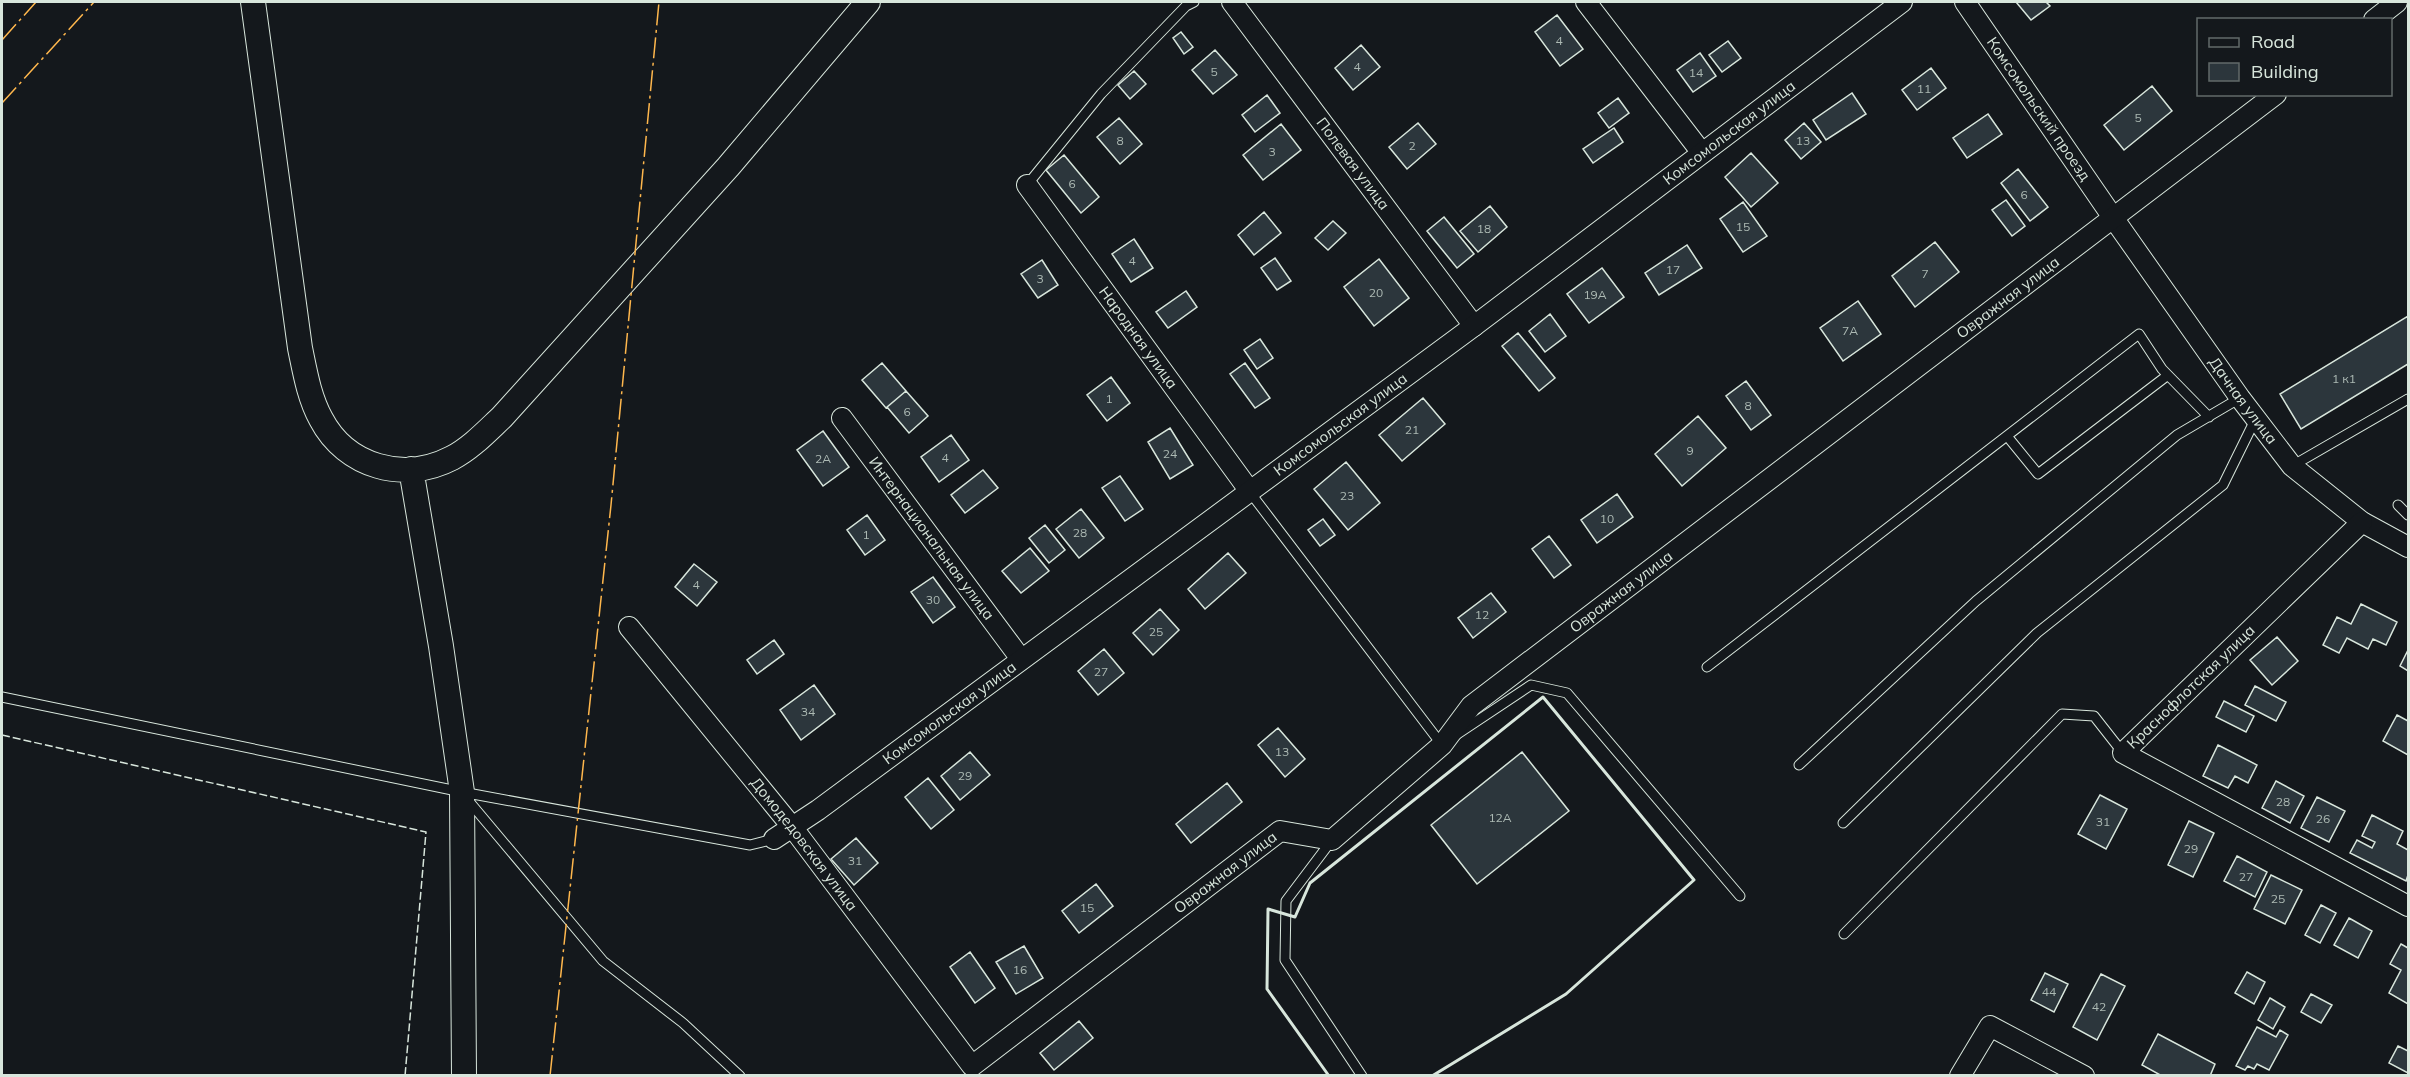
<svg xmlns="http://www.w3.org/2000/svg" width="2410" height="1077" viewBox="0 0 2410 1077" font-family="Mulish,sans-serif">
  <rect width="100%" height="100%" fill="#14181c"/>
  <path fill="#2c363c" stroke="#d8e6dc" stroke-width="1.5" d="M2016,2h30l4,4 -19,14z
    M1557,15l26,34 -23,17 -25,-34z
    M1181,32l12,15 -9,7 -11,-16z
    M1728,41l13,17 -19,14 -13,-17z
    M1361,45l19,22 -27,23 -18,-22z
    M1215,50l22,25 -24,19 -21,-24z
    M1700,53l16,23 -23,16 -16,-22z
    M1931,68l15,20 -29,22 -15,-20z
    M1134,71l12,13 -16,15 -12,-14z
    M2152,86l20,25 -48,39 -20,-25z
    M1852,93l14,21 -40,26 -13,-20z
    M1267,95l13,18 -25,19 -13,-17z
    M1618,98l11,15 -20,15 -11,-15z
    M1988,114l14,20 -35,24 -14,-20z
    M1119,118l23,26 -22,20 -23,-27z
    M1418,123l18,21 -29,25 -18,-22z
    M1804,123l17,19 -20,17 -16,-19z
    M1281,124l20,26 -38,30 -20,-25z
    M1614,128l9,14 -30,21 -10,-14z
    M1751,153l27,30 -27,24 -26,-30z
    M1064,155l35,42 -18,16 -35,-43z
    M2018,169l30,38 -18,14 -29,-38z
    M2006,200l19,26 -13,10 -20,-26z
    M1743,202l24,34 -24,16 -23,-33z
    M1490,206l17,21 -29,25 -18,-21z
    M1264,212l17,21 -27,22 -16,-20z
    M1444,217l30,37 -17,14 -30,-37z
    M1333,221l13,12 -18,17 -13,-12z
    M1134,239l19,29 -22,14 -19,-28z
    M1935,242l24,30 -44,35 -23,-31z
    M1687,245l15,23 -43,27 -14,-22z
    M1275,258l16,23 -14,9 -16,-22z
    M1379,259l30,39 -35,28 -30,-39z
    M1042,260l16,25 -20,13 -17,-24z
    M1602,268l22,29 -35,26 -22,-29z
    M1186,291l11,16 -29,21 -12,-16z
    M1858,301l23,33 -38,27 -23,-33z
    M1550,314l16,22 -21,16 -16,-21z
    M2408,316v48l-107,65 -21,-35z
    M1518,333l37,45 -16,13 -37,-45z
    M1260,339l13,19 -16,11 -13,-19z
    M882,363l24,28 -20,17 -24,-28z
    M1245,363l25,35 -15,10 -25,-34z
    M1111,377l19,26 -23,18 -20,-26z
    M1746,381l25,34 -20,15 -25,-34z
    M906,391l22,25 -19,17 -22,-26z
    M1423,398l22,26 -43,37 -23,-26z
    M1698,416l28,32 -44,38 -27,-32z
    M1170,428l23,37 -23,14 -22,-37z
    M823,431l26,36 -26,19 -26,-36z
    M951,435l18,25 -30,22 -18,-25z
    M1346,462l34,41 -32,27 -34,-41z
    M983,470l15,18 -33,25 -14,-18z
    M1120,476l23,33 -18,12 -23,-33z
    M1617,494l16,23 -36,26 -16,-23z
    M1081,509l23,29 -25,20 -23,-29z
    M867,515l18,25 -20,15 -18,-25z
    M1323,519l12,16 -15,11 -12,-16z
    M1045,525l20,25 -16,13 -20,-25z
    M1549,536l22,29 -17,13 -22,-29z
    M1030,548l19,23 -28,22 -19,-22z
    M1228,553l18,20 -41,36 -17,-20z
    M694,564l23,18 -20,24 -22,-19z
    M933,577l22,30 -22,16 -22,-31z
    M1491,593l15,19 -33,26 -15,-20z
    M2361,604l36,18 -11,23 -13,-6 -5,10 -21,-11 -8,15 -16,-8 14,-28 14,7z
    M1160,609l19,21 -26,25 -20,-22z
    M2277,637l21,24 -26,24 -22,-25z
    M774,640l10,14 -27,20 -10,-14z
    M1104,649l20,24 -26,22 -20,-24z
    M2408,650v21l-8,-5z
    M814,685l21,29 -34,26 -21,-30z
    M2255,686l31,16 -10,19 -31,-16z
    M2224,701l30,15 -8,16 -30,-15z
    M2397,715l11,6v34l-25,-14z
    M1278,728l27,31 -20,18 -27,-32z
    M2218,745l39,20 -9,18 -13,-7 -7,12 -25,-12z
    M970,752l20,23 -30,25 -19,-24z
    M1522,752l47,59 -92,73 -46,-59z
    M928,778l26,32 -23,19 -26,-32z
    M2276,781l28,15 -14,27 -28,-15z
    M1227,783l15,19 -51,41 -15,-19z
    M2100,795l27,14 -21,40 -28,-15z
    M2317,797l28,14 -16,31 -28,-14z
    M2372,815l31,16 -6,13 11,6v25l-2,6 -56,-28 7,-13 15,8 3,-6 -13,-6z
    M2189,821l25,12 -21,44 -25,-12z
    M856,838l22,25 -24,22 -23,-26z
    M2237,856l30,16 -12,25 -31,-16z
    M2271,875l31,15 -17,34 -31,-15z
    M1096,884l17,22 -34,27 -17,-22z
    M2321,905l15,8 -16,30 -15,-8z
    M2349,918l23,13 -14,27 -24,-13z
    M2401,944l7,4v56l-19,-11 12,-23 -11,-6z
    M1024,946l19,32 -27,16 -20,-32z
    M970,952l25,36 -20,15 -25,-36z
    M2247,972l18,10 -11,22 -19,-11z
    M2045,973l23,11 -14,28 -23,-12z
    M2101,974l24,12 -28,54 -24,-13z
    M2311,994l21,11 -11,18 -20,-11z
    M2270,998l15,9 -12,22 -15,-9z
    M1079,1021l14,17 -39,32 -14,-17z
    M2257,1027l19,10 4,-7 8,5 -19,35 -12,-6 -3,5 -6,-3 -3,4 -9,-4z
    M2158,1034l57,30 -5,12h-48l-20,-11z
    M2398,1046l10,5v22l-19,-10z"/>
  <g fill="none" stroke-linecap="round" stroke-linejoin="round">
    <defs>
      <path id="service" d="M1027,185l74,-91 85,-88 8,-4
        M2007,436l31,38 130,-99
        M2292,466l116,-67
        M1249,491l193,254
        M2398,505l10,10
        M1707,667l432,-333 23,35 47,48
        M2,697l460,95 288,53 24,-6
        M1456,735l75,-50 36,8 173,203
        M1799,765l177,-164 201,-166 63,-37
        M467,799l136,162 80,62 57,53
        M1843,823l194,-190 186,-148 33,-67
        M1332,840l-46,61 -1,59 77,116
        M1844,934l218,-220 32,2 29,37"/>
      <g id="minor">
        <path id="s1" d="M1232,2l242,324"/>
        <path d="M1586,2l116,151"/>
        <path id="s2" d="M1965,2l149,217 126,179 52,68 70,56 46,25"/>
        <path d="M2374,20l23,-18"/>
        <path id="s3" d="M1027,185l222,305"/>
        <path id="s4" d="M842,418l179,241"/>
        <path d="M2362,522l-239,231 285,153"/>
        <path id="s5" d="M629,627l164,201 179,238 308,-235 52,9 110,-95 29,-39 805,-612"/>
        <path id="s6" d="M774,839l44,-29 656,-484 428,-324"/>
        <path d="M1960,1076l30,-50 94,50"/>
      </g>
      <path id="tertiary" d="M253,2l47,346c5,24 9,49 21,71 25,48 83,64 131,39 19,-10 34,-26 50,-41l226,-250 140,-165
        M411,469l30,177 21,146 2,284"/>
    </defs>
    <use href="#service" stroke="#d8e6dc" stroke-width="11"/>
    <use href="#minor" stroke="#d8e6dc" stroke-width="22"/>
    <use href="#tertiary" stroke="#d8e6dc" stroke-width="26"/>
    <use href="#service" stroke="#14181c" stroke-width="9"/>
    <use href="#minor" stroke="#14181c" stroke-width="20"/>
    <use href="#tertiary" stroke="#14181c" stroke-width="24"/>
    <path stroke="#d8e6dc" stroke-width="1.5" stroke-dasharray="8 3" stroke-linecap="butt" d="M2,735l424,97 -21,244"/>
    <path stroke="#d8e6dc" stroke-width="3" d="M1329,1076l-62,-87 1,-80 27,8 15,-34 233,-186 151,183 -128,114 -134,82"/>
    <path stroke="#ffb74d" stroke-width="1.5" stroke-dasharray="21 4.5 3 4.5" stroke-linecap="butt" d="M2,40l34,-38
      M2,103l92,-101
      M550,1076l61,-571 48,-503"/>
  </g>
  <g text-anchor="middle" stroke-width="4.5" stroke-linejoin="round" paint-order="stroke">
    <g font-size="12" fill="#adbab4">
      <text x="1559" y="45">4</text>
      <text x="1357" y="71">4</text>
      <text x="1214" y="76">5</text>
      <text x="1696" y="77">14</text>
      <text x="1924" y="93">11</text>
      <text x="2138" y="122">5</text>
      <text x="1120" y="145">8</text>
      <text x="1803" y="145">13</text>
      <text x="1412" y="150">2</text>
      <text x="1272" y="156">3</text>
      <text x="1072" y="188">6</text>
      <text x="2024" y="199">6</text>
      <text x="1743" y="231">15</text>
      <text x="1484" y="233">18</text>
      <text x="1132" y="265">4</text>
      <text x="1673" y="274">17</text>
      <text x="1925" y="278">7</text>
      <text x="1040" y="283">3</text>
      <text x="1376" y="297">20</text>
      <text x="1595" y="299">19А</text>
      <text x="1850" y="335">7А</text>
      <text x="2344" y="383">1 к1</text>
      <text x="1109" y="403">1</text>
      <text x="1748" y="410">8</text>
      <text x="907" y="416">6</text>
      <text x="1412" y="434">21</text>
      <text x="1690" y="455">9</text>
      <text x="1170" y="458">24</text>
      <text x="945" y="462">4</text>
      <text x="823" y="463">2А</text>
      <text x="1347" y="500">23</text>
      <text x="1607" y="523">10</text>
      <text x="1080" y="537">28</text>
      <text x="866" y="539">1</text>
      <text x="696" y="589">4</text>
      <text x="933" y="604">30</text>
      <text x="1482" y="619">12</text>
      <text x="1156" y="636">25</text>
      <text x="1101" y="676">27</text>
      <text x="808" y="716">34</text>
      <text x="1282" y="756">13</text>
      <text x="965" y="780">29</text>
      <text x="2283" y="806">28</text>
      <text x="1500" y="822">12А</text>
      <text x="2323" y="823">26</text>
      <text x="2103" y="826">31</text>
      <text x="2191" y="853">29</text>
      <text x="855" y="865">31</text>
      <text x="2246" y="881">27</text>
      <text x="2278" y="903">25</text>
      <text x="1087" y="912">15</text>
      <text x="1020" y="974">16</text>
      <text x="2049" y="996">44</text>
      <text x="2099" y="1011">42</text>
    </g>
    <g font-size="15" fill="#d8e6dc" stroke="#14181c">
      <text dy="5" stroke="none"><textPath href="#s2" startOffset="130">Комсомольский проезд</textPath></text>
      <text dy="5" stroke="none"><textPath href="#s6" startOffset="1188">Комсомольская улица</textPath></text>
      <text dy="5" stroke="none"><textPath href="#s1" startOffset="202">Полевая улица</textPath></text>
      <text dy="5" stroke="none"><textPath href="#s5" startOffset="1866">Овражная улица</textPath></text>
      <text dy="5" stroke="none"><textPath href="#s3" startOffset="189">Народная улица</textPath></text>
      <text dy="5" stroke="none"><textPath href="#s2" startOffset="486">Дачная улица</textPath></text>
      <text dy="5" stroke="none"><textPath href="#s6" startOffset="702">Комсомольская улица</textPath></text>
      <text dy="5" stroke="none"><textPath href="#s4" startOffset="150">Интернациональная улица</textPath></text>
      <text dy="5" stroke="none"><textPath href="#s5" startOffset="1380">Овражная улица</textPath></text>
      <text transform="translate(2191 687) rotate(-44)" y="5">Краснофлотская улица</text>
      <text dy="5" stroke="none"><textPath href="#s6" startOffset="216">Комсомольская улица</textPath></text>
      <text dy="5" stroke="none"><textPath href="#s5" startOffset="279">Домодедовская улица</textPath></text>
      <text dy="5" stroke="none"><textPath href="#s5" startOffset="876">Овражная улица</textPath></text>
    </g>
  </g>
  <rect width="2410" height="1077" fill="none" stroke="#d8e6dc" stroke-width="6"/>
  <rect x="2197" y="18" width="195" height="78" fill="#14181c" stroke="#626a69" stroke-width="1.5"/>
  <rect x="2209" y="38" width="30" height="9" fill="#14181c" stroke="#626a69" stroke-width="1.5"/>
  <text x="2251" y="48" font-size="18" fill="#d8e6dc">Road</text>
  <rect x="2209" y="63" width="30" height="18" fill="#2c363c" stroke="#626a69" stroke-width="1.5"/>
  <text x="2251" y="78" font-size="18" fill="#d8e6dc">Building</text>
</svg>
